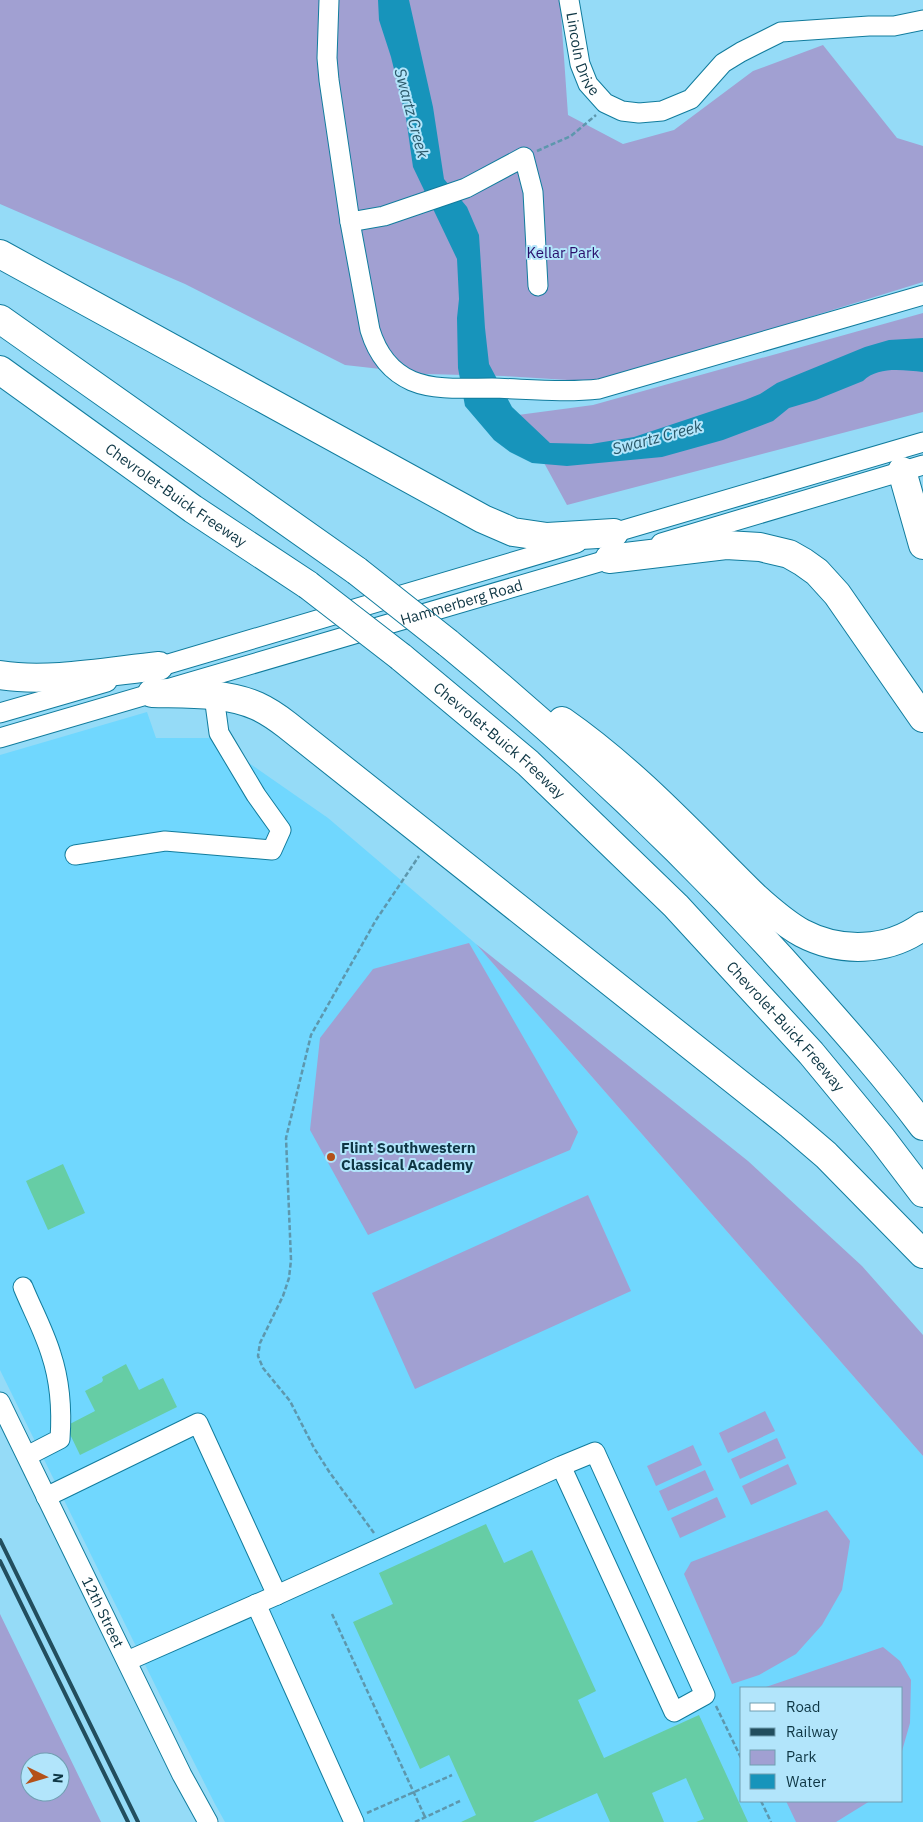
<svg xmlns="http://www.w3.org/2000/svg" width="923" height="1822" viewBox="0 0 923 1822" font-family="'IBM Plex Sans',sans-serif">
  <rect width="100%" height="100%" fill="#95dbf7"/>
  <path fill="#70d7fe" fill-rule="evenodd" d="M147,712l9,26h57l115,80 148,126 447,512v366h-698l-10,-18 -56,-111 -159,-323v-615zM742,1688h160v113h-160z"/>
  <path fill="#a1a0d2" fill-rule="evenodd" d="M0,0h560l8,115 55,29 51,-14 79,-59 70,-26 74,93 26,8v136l-324,100 -95,-6 -79,-2 -80,-9 -160,-81 -185,-80z
    M923,313v99l-356,93 -49,-90 75,-10z
    M469,943l109,189 -8,18 -202,85 -58,-105 10,-92 53,-69z
    M476,944l272,217 114,105 61,69v121z
    M588,1195l43,96 -216,98 -43,-96z
    M765,1411l10,20 -47,22 -9,-20z
    M777,1438l9,20 -46,21 -9,-20z
    M693,1445l9,20 -46,21 -9,-20z
    M788,1464l9,20 -46,21 -9,-19z
    M705,1470l9,20 -46,21 -9,-20z
    M717,1497l9,20 -46,21 -9,-20z
    M827,1510l23,31 -8,49 -20,35 -26,29 -37,21 -27,9 -48,-110 7,-12z
    M0,1614l101,208h-101zM30,1762h30v30h-30z
    M883,1647l17,14 11,19 -1,43 -8,28v-63h-139z
    M786,1801h84l-34,21h-40z"/>
  <path fill="#1794bb" d="M378,0h31l24,107 11,72 23,28 12,28 6,93 4,36 23,43 38,36 41,1 43,-7 111,-37 15,-6 17,-11 88,-36 24,-7 34,-2v34c-20,-2 -45,-6 -60,9l-47,19 -27,8 -16,13 -50,19 -61,17 -95,9 -35,-3 -22,-11 -16,-12 -29,-34 -7,-38 -1,-50 2,-19 -2,-40 -44,-92 -7,-49 -15,-61 -12,-37z"/>
  <path fill="#66cda5" d="M63,1164l22,49 -37,17 -22,-49z
    M126,1364l13,26 24,-12 14,29 -97,48 -14,-29 29,-15 -10,-20 17,-9 1,-2 -1,-3z
    M486,1524l18,39 28,-13 64,141 -18,9 26,58 95,-43 49,107h-52l8,-3 -18,-41 -34,15 12,29h-54l-13,-29 -64,29h-72l15,-7 -27,-60 -29,14 -67,-147 40,-18 -14,-31z"/>
  <g fill="none" stroke-linecap="round" stroke-linejoin="round">
    <defs>
      <g id="minor">
        <path d="M329,0l-2,58 2,22 21,142 20,108c7,23 19,41 42,51 24,10 55,7 80,7 35,1 72,5 107,1l324,-94"/>
        <path id="s1" d="M569,0l11,64 8,20 17,19 17,8 17,2 23,-2 29,-12 32,-36 18,-11 40,-20 88,-6h25l29,-6"/>
        <path d="M350,222l34,-6 82,-28 58,-31 9,35 5,94"/>
        <path d="M603,536l320,-94"/>
        <path d="M661,543l262,-78"/>
        <path d="M148,670l429,-127"/>
        <path d="M0,713l107,-31"/>
        <path id="s2" d="M0,738l620,-182"/>
        <path d="M75,855l90,-14 107,9 9,-20 -25,-35 -37,-62 -5,-37"/>
        <path d="M23,1287c9,22 21,44 28,67 9,27 11,57 9,85l-33,17"/>
        <path id="s3" d="M0,1402l182,373 26,47"/>
        <path d="M46,1497l152,-74 79,172"/>
        <path d="M256,1604l98,218"/>
        <path d="M127,1661l150,-66 284,-129 34,-14 110,243 -31,17 -113,-246"/>
      </g>
      <g id="highway">
        <path d="M0,254l483,265 30,13 34,5 67,-4"/>
        <path d="M0,319l357,252"/>
        <path id="s4" d="M0,370l193,139 115,76"/>
        <path d="M902,471l21,74"/>
        <path d="M609,559l117,-14 34,2 29,7 14,8 14,10 20,22 86,124"/>
        <path d="M448,643c130,107 252,223 363,349 39,44 77,87 112,134"/>
        <path id="s5" d="M401,657l127,106 148,143 135,147 71,86 41,54"/>
        <path d="M0,675c48,8 110,-4 159,-9"/>
        <path d="M152,693c34,1 73,-1 105,13 11,5 21,12 30,19l504,400 35,30 97,99"/>
        <path d="M562,721c72,50 132,116 194,177 14,12 29,26 46,35 38,20 86,19 121,-7"/>
      </g>
    </defs>
    <use href="#minor" stroke="#117c9d" stroke-width="21"/>
    <use href="#highway" stroke="#117c9d" stroke-width="30"/>
    <path stroke="#5d97ad" stroke-width="2.5" stroke-dasharray="5 2.5" stroke-linecap="butt" d="M537,151l34,-15 25,-21
      M374,1533l-44,-60 -16,-25 -24,-47 -27,-33 -5,-12 2,-13 23,-47 6,-18 2,-18 -5,-122 25,-103 65,-115 43,-64
      M332,1614l93,203
      M716,1706l26,54
      M761,1801l10,21
      M367,1813l85,-38
      M415,1822l45,-21"/>
    <use href="#minor" stroke="#fff" stroke-width="19"/>
    <use href="#highway" stroke="#fff" stroke-width="28"/>
    <path stroke="#224e5e" stroke-width="4" d="M0,1540l138,282
      M0,1561l128,261"/>
    <defs>
      <path id="highway-bridge" d="M357,571l91,72
        M308,585l93,72"/>
    </defs>
    <use href="#highway-bridge" stroke="#117c9d" stroke-width="30" stroke-linecap="butt"/>
    <use href="#highway-bridge" stroke="#fff" stroke-width="28"/>
  </g>
  <circle fill="#b45119" stroke="#b2e5fb" stroke-width="2" cx="331" cy="1157" r="5"/>
  <g text-anchor="middle" stroke-width="4" stroke-linejoin="round" paint-order="stroke">
    <g font-size="15" fill="#0e3644" stroke="#b2e5fb">
      <text dy="5" stroke="none"><textPath href="#s1" startOffset="56">Lincoln Drive</textPath></text>
      <text dy="5" stroke="none"><textPath href="#s4" startOffset="216">Chevrolet-Buick Freeway</textPath></text>
      <text dy="5" stroke="none"><textPath href="#s2" startOffset="481">Hammerberg Road</textPath></text>
      <text dy="5" stroke="none"><textPath href="#s5" startOffset="129">Chevrolet-Buick Freeway</textPath></text>
      <text dy="5" stroke="none"><textPath href="#s5" startOffset="534">Chevrolet-Buick Freeway</textPath></text>
      <text dy="5" stroke="none"><textPath href="#s3" startOffset="234">12th Street</textPath></text>
    </g>
    <g font-size="15" fill="#290e6b" stroke="#b2e5fb">
      <text x="563" y="258">Kellar Park</text>
    </g>
    <g font-size="15" font-weight="bold" fill="#0e3644" stroke="#b2e5fb" text-anchor="start">
      <text x="341" y="1153">Flint Southwestern<tspan x="341" dy="17">Classical Academy</tspan></text>
    </g>
    <g font-size="16" font-style="italic" fill="#2a5869" stroke="#b2e5fb">
      <text transform="translate(412 113) rotate(75)" y="6">Swartz Creek</text>
      <text transform="translate(657 437) rotate(-15)" y="6">Swartz Creek</text>
    </g>
  </g>
  <rect x="740" y="1687" width="162" height="115" fill="#b2e5fb" stroke="#709fb2"/>
  <rect x="750" y="1703" width="25" height="8" fill="#ffffff" stroke="#709fb2"/>
  <text x="786" y="1712" font-size="15" fill="#0e3644">Road</text>
  <rect x="750" y="1728" width="25" height="8" fill="#224e5e" stroke="#709fb2"/>
  <text x="786" y="1737" font-size="15" fill="#0e3644">Railway</text>
  <rect x="750" y="1750" width="25" height="15" fill="#a1a0d2" stroke="#709fb2"/>
  <text x="786" y="1762" font-size="15" fill="#0e3644">Park</text>
  <rect x="750" y="1774" width="25" height="15" fill="#1794bb" stroke="#709fb2"/>
  <text x="786" y="1787" font-size="15" fill="#0e3644">Water</text>
  <g transform="translate(45 1777) rotate(95)"><circle r="24" fill="#b2e5fb" stroke="#709fb2"/>
  <path d="M0-4L9 19L0 12L-9 19Z" fill="#b45119"/>
  <text y="-8" font-size="14" font-weight="bold" text-anchor="middle" fill="#0e3644">N</text>
  </g>
</svg>
